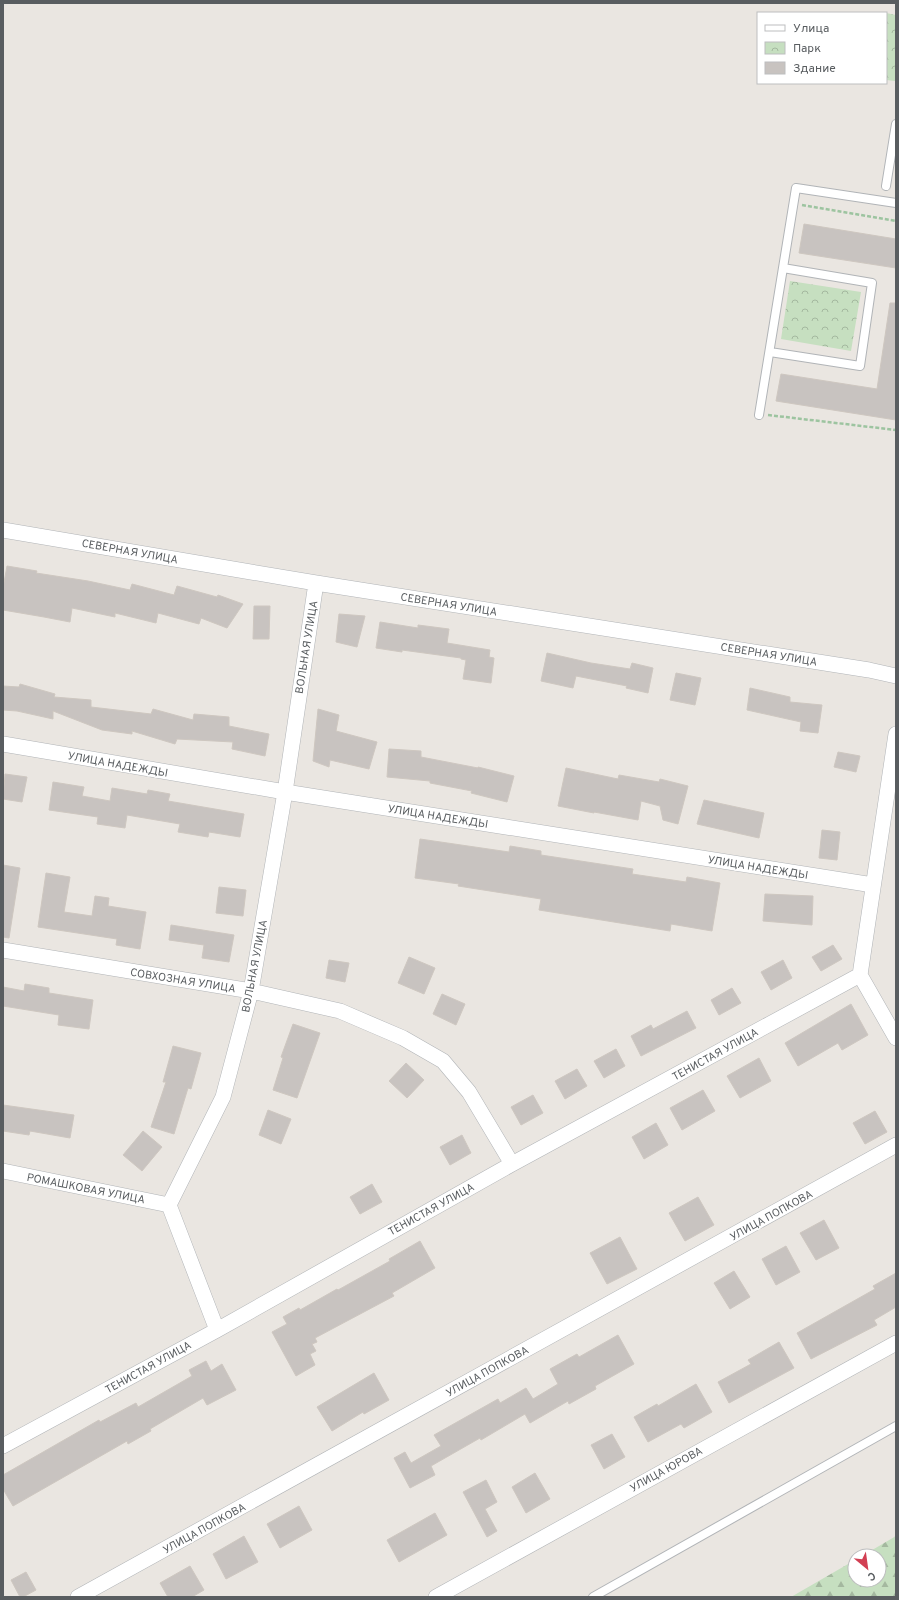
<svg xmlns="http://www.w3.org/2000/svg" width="899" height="1600" viewBox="0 0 899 1600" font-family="Overpass,sans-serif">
  <defs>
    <pattern id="forest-firs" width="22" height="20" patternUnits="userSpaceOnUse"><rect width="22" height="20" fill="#c6dfc0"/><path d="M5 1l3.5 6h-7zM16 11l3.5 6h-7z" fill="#a4b89f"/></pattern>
    <pattern id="park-crowns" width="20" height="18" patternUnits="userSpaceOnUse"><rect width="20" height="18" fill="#c6dfc0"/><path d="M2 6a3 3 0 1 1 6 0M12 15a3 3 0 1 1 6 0" fill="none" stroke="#a4b89f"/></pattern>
  </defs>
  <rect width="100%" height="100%" fill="#eae6e1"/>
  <path fill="url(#forest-firs)" d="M896,1536v61h-105l64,-37v20h24v-24h-17z"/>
  <path fill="url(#park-crowns)" d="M886,13l10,2 -1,66 -9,-1z
    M790,281l71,11 -10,59 -70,-12z"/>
  <path fill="#c8c3c0" stroke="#cec7c0" d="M804,224l92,15v29l-97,-15z
    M890,303h6v117l-120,-19 5,-27 96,15z
    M7,566l30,5 -1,2 52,8 42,9 2,-6 42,11 3,-9 40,11 1,-2 25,9 -16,24 -26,-10 -2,6 -41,-11 -2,10 -41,-10v4l-43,-9 -2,14 -26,-5 -41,-7v-22z
    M254,606h16l-1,33h-16z
    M339,614l26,2 -8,31 -21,-5z
    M380,622l38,6v-3l31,4 -2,14 43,7 -1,7 5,1 -3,25 -28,-4 3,-19 -5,-1v-1l-59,-8v2l-26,-4z
    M547,653l44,10 39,6 2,-6 21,5 -5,25 -22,-5 1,-2 -51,-10 -3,12 -32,-7z
    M676,673l25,5 -6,27 -25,-5z
    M20,684l35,10 -1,3 37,3v7l60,7 2,-5 40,11 1,-6 35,3v9l40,8 -4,22 -33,-7 1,-7 -56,-3 -2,5 -43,-13v3l-30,-4 -49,-19v8l-36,-8 -14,-1v-24l16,1z
    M750,688l40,9v5l32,3 -4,28 -18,-2 1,-9 -54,-12z
    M318,709l21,6 -3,16 41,11 -8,27 -39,-9 -1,7 -16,-6z
    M389,749l32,2v6l57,11v-1l36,9 -7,26 -36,-9 1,-2 -42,-8v-2l-43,-4z
    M838,752l22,4 -4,16 -22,-5z
    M566,768l52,11 1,-4 40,7 1,-3 28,7 -10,38 -15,-4 -3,-14 -19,-5 -3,19 -44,-8v1l-36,-7z
    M5,774l22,3 -5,25 -19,-3z
    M53,782l31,5 -2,9 28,5 2,-13 35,6 1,-4 22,4 -2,7 76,13 -4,23 -31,-5 -1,5 -30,-5 2,-8 -53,-9 -2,13 -28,-4 1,-7 -49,-7z
    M704,800l60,13 -5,25 -62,-14z
    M822,830l18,2 -3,28 -18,-2z
    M420,839l89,13 1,-6 31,5v4l92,14 -1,5 54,8 1,-5 33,6 -8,48 -41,-7 -1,7 -131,-21 2,-11 -83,-13 1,-2 -44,-6z
    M3,865l17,3 -11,70 -6,-1z
    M46,873l24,4 -6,35 28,4 3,-20 14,2 -1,8 38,6 -6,37 -24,-4 1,-6 -79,-12z
    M219,887l27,3 -3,26 -27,-3z
    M765,894l48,2 -1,29 -49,-4z
    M171,925l63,10 -5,27 -27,-4 2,-13 -35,-5z
    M833,945l9,14 -21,12 -9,-14z
    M409,957l26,11 -11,26 -26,-11z
    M329,960l20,3 -4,19 -19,-4z
    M783,960l9,18 -21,12 -10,-18z
    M25,984l24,4v5l44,7 -4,29 -31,-4 1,-10 -56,-9v-19l21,4z
    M732,988l9,15 -22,12 -8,-15z
    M442,994l23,10 -9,21 -23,-11z
    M851,1004l17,31 -26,15 -4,-7 -40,23 -13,-23z
    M687,1011l9,17 -55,28 -10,-20 20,-11 2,4z
    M293,1024l27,9 -23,65 -24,-8 10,-32 -2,-1z
    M173,1046l28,7 -10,36 -3,-1 -14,46 -23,-7 15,-45h-3z
    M616,1049l9,17 -21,12 -10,-17z
    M759,1058l12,23 -31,17 -13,-22z
    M406,1063l18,17 -17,18 -18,-17z
    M577,1069l10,17 -22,13 -10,-18z
    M703,1090l12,21 -33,19 -12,-22z
    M533,1095l10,18 -22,12 -10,-18z
    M3,1105l71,10 -4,23 -40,-7 -1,4 -26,-4z
    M268,1110l23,9 -10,25 -22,-9z
    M875,1111l12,21 -22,12 -12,-21z
    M656,1123l12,22 -24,14 -12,-22z
    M143,1131l19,16 -20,24 -19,-16z
    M462,1135l9,18 -21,12 -10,-18z
    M372,1184l10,18 -22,12 -10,-17z
    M698,1197l16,28 -29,16 -16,-28z
    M824,1220l15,28 -23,12 -16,-27z
    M620,1237l17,32 -30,15 -17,-31z
    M420,1241l15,27 -43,25 2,3 -79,42 2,4 -5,2 4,7 -6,3 5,11 -19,11 -24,-44 15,-8 -4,-7 16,-9 1,2 37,-21 1,1 52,-29 -1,-2z
    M786,1246l14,26 -24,13 -14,-26z
    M734,1271l16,26 -20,12 -16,-26z
    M896,1273v34l-22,13 3,5 -66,34 -14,-26 78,-44 -2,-3z
    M618,1335l16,29 -39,22 1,3 -27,15 -1,-3 -38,22 -5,-9 -44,26 -1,-2 -49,28 4,9 -25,13 -16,-30 11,-6 6,11 30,-17 -7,-11 64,-36 2,4 26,-15 7,11 25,-15 -8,-15 27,-15 2,3z
    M779,1342l15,26 -65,35 -11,-21 33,-18 -3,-4z
    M206,1361l5,10 11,-7 14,26 -29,15 -4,-7 -53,31 1,2 -23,13 -1,-3 -114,65 -10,-17v-14l96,-55 1,2 36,-19 2,4 54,-31 -3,-6z
    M374,1373l15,27 -25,14 -1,-2 -31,19 -15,-24z
    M696,1384l16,28 -28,16 -3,-4 -33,18 -14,-25 23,-13 1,2z
    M612,1434l13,23 -21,12 -13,-24z
    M535,1473l15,26 -24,14 -14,-26z
    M486,1480l11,22 -12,7 12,22 -10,6 -24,-45z
    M299,1506l13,24 -32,18 -13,-24z
    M435,1513l12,22 -48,27 -12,-22z
    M244,1536l14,26 -32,17 -13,-25z
    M190,1566l14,24 -12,7h-24l-8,-14z
    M26,1572l10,18 -13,7h-3l-9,-17z"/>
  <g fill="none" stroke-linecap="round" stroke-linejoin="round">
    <defs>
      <path id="service" d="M886,186l10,-62
        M770,352l90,14 12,-83 -89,-15
        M759,415l37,-227 100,15
        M593,1597l303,-171"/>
      <path id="minor" d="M3,530l313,53 553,87 27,6
        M896,734l-36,241 36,63
        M3,744l282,48 588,93
        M3,950l248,41 89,20 63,27 40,23 26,31 43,72
        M3,1171l166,34
        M217,1330l-48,-125 54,-108 28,-106 34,-199 31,-209
        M3,1446l214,-116 295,-166 348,-189
        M78,1597l818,-452
        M436,1597l460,-254"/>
    </defs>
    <use href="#service" stroke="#b1b4b7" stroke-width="10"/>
    <use href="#minor" stroke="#b1b4b7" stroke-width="16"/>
    <path stroke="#9dc4a0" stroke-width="2.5" stroke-dasharray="4 2" stroke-linecap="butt" d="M802,205l94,16
      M768,415l128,15"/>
    <use href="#service" stroke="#fff" stroke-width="8"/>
    <use href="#minor" stroke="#fff" stroke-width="15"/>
  </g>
  <g text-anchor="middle" stroke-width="3" stroke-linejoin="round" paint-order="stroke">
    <g font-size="11" fill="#595d60" stroke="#fff">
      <text transform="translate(130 551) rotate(10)" y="4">СЕВЕРНАЯ УЛИЦА</text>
      <text transform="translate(449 604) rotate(9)" y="4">СЕВЕРНАЯ УЛИЦА</text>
      <text transform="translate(306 647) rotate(-81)" y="4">ВОЛЬНАЯ УЛИЦА</text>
      <text transform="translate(769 654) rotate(9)" y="4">СЕВЕРНАЯ УЛИЦА</text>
      <text transform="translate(118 764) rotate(10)" y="4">УЛИЦА НАДЕЖДЫ</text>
      <text transform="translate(438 816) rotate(9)" y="4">УЛИЦА НАДЕЖДЫ</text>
      <text transform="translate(758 867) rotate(9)" y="4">УЛИЦА НАДЕЖДЫ</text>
      <text transform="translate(254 966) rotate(-79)" y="4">ВОЛЬНАЯ УЛИЦА</text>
      <text transform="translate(183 980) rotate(9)" y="4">СОВХОЗНАЯ УЛИЦА</text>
      <text transform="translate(715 1054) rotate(-29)" y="4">ТЕНИСТАЯ УЛИЦА</text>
      <text transform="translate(86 1188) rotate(11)" y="4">РОМАШКОВАЯ УЛИЦА</text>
      <text transform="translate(431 1209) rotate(-29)" y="4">ТЕНИСТАЯ УЛИЦА</text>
      <text transform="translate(771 1215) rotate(-29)" y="4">УЛИЦА ПОПКОВА</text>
      <text transform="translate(148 1367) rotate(-29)" y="4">ТЕНИСТАЯ УЛИЦА</text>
      <text transform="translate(487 1371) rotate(-29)" y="4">УЛИЦА ПОПКОВА</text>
      <text transform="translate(666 1469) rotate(-29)" y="4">УЛИЦА ЮРОВА</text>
      <text transform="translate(204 1528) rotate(-29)" y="4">УЛИЦА ПОПКОВА</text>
    </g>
  </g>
  <rect width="899" height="1600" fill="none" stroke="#595d60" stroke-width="8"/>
  <rect x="757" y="12" width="130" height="72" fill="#ffffff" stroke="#bdbebf"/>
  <rect x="765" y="25" width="20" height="6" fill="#ffffff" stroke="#bdbebf"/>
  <text x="793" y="32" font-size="12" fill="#595d60">Улица</text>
  <rect x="765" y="42" width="20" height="12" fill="url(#park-crowns)" stroke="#bdbebf"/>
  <text x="793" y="52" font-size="12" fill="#595d60">Парк</text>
  <rect x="765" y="62" width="20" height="12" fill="#c8c3c0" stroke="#bdbebf"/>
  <text x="793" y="72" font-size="12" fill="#595d60">Здание</text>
  <g transform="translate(867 1568) rotate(151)"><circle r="19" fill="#ffffff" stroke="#bdbebf"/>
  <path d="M0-3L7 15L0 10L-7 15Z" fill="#d23f53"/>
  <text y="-6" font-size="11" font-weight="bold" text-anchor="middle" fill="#595d60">С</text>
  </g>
</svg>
